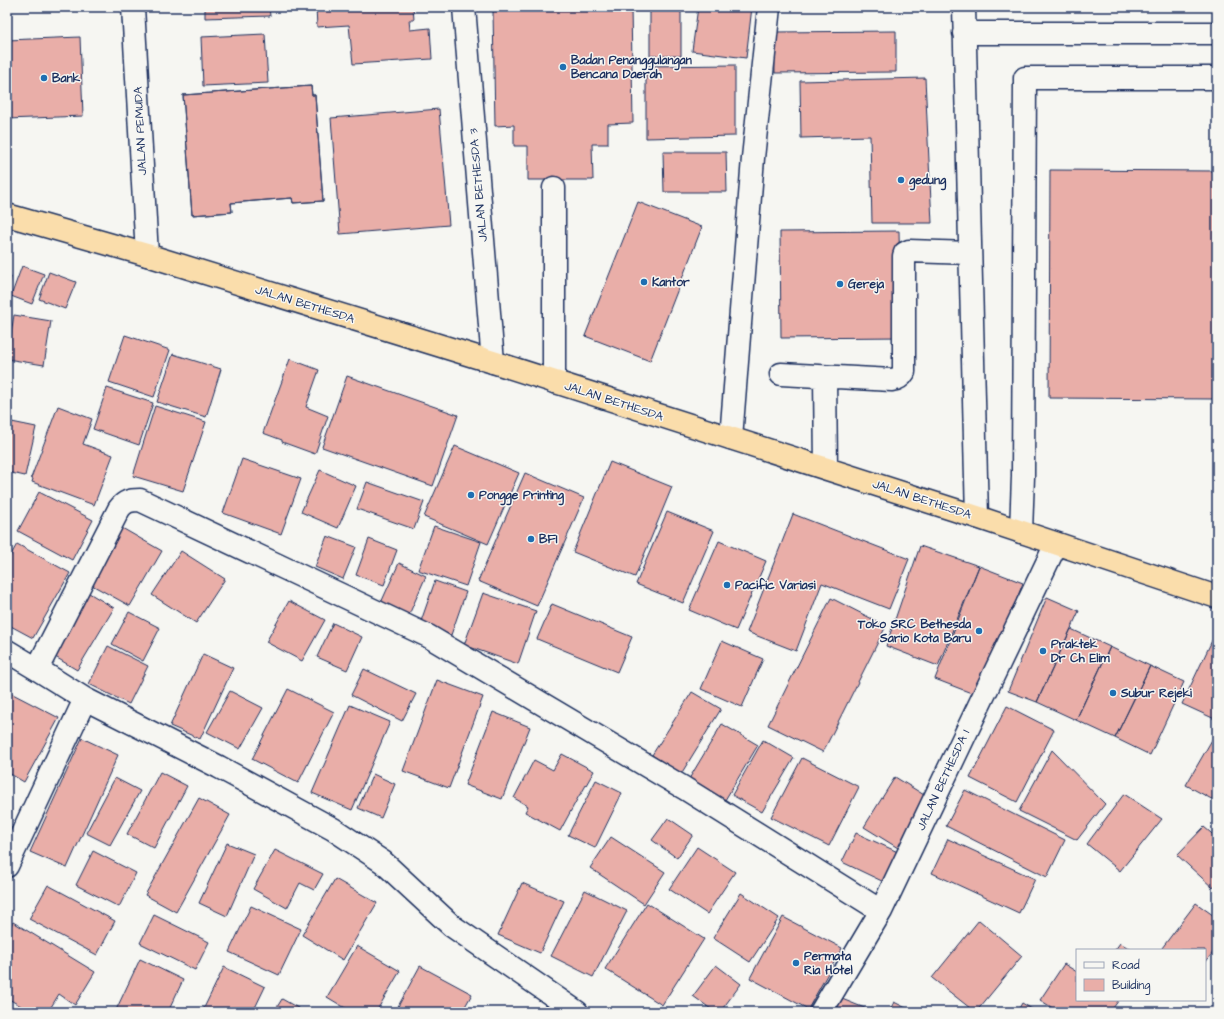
<svg xmlns="http://www.w3.org/2000/svg" width="1224" height="1019" viewBox="0 0 1224 1019" font-family="'Architects Daughter',sans-serif">
  <rect width="100%" height="100%" fill="#f6f6f2"/>
  <filter id="ink" filterUnits="userSpaceOnUse"><feTurbulence type="fractalNoise" baseFrequency=".025" numOctaves="2"/><feDisplacementMap in="SourceGraphic" scale="8" xChannelSelector="R" yChannelSelector="G"/><feConvolveMatrix kernelMatrix="1 2 1 2 8 2 1 2 1" color-interpolation-filters="sRGB"/></filter>
  <g filter="url(#ink)">
    <path fill="#e9aea8" stroke="#1b2f5e" d="M205,7h64l1,9 -65,2z
      M316,7h97l1,13h-5l1,10 20,-2 2,31 -79,5 -4,-39 -32,2z
      M512,7h94v2l25,-1 2,115 -25,1v20h-16l1,36h-65v-34h-14v-21l-19,1 -2,-115 19,-1z
      M650,7h31v49h-31z
      M698,7h54l-6,51 -54,-7z
      M896,31v41l-121,1 -1,-41z
      M265,34l3,49 -65,3 -2,-49z
      M80,37l3,79 -76,3v-79z
      M735,65v71l-89,2v-72z
      M925,78l7,145h-60l-2,-87 -69,2 -1,-57z
      M311,86l1,9h3l8,106 -30,2 -1,-5 -61,5 1,9 -40,3 -9,-120z
      M311,86l1,9h3l8,106 -30,2 -1,-5 -61,5 1,9 -40,3 -9,-120z
      M439,109l10,116 -109,9 -9,-116z
      M663,152h63l1,40h-63z
      M1050,170l167,1v228l-168,-1z
      M638,202l64,25 -52,134 -65,-25z
      M899,231l2,106 -120,1 -1,-106z
      M22,266l22,8 -12,30 -21,-8z
      M49,272l27,10 -11,27 -26,-10z
      M7,276l4,1 -4,18z
      M14,315l37,6 -7,44 -37,-6z
      M125,335l45,15 -16,47 -45,-15z
      M173,354l48,15 -15,48 -49,-15z
      M290,359l29,11 -13,37 22,9 -13,38 -33,-12v-2l-19,-7z
      M347,376l111,39 -25,71 -111,-39z
      M107,388l46,15 -14,42 -46,-16z
      M58,406l34,13 -9,25 30,11 -19,50 -62,-23 1,-3 -2,-1z
      M155,406l51,16 -23,69 -50,-15z
      M7,421l29,6 -11,49 -18,-4z
      M455,446l64,27 -31,71 -64,-27z
      M242,459l59,20 -20,55 -58,-21z
      M610,462l62,25 -37,90 -62,-25z
      M320,470l36,16 -18,42 -37,-16z
      M525,473l59,25 -47,108 -59,-25z
      M367,482l57,20 -10,27 -57,-20z
      M39,492l54,28 -21,40 -54,-29z
      M667,512l47,19 -31,72 -47,-19z
      M793,514l116,45 -20,50 -67,-26 -26,68 -49,-19z
      M434,526l47,16 -15,44 -48,-16z
      M122,528l40,23 -32,55 -40,-22z
      M327,536l29,11 -13,32 -28,-12z
      M369,539l28,11 -13,35 -28,-10z
      M719,541l47,20 -30,69 -47,-20z
      M17,544l53,29 -37,65 -26,-14v-62z
      M920,546l59,20 -41,100 -52,-20z
      M181,551l44,28 -29,44 -44,-28z
      M399,563l27,13 -18,41 -28,-12z
      M979,566l44,17 -44,113 -44,-17z
      M435,581l31,11 -15,43 -31,-11z
      M89,593l25,15 -37,62 -25,-15z
      M483,593l53,18 -18,53 -54,-19z
      M1047,597l32,14 -42,91 -29,-11z
      M831,598l55,28 -63,126 -55,-27z
      M289,601l36,19 -23,41 -36,-19z
      M552,604l80,33 -15,35 -80,-33z
      M129,612l31,16 -17,33 -31,-17z
      M333,623l29,14 -15,33 -30,-13z
      M1071,629l39,18 -34,73 -39,-18z
      M1217,630v90l-35,-16z
      M722,641l41,18 -21,48 -41,-18z
      M108,646l40,20 -19,38 -40,-20z
      M1110,647l40,19 -35,72 -39,-18z
      M203,654l30,14 -33,71 -30,-13z
      M1150,666l34,16 -34,73 -35,-17z
      M364,669l52,25 -14,27 -51,-26z
      M437,680l46,17 -34,91 -46,-17z
      M288,689l46,23 -36,71 -46,-24z
      M7,691l52,27 -35,64 -17,-10z
      M230,691l33,17 -23,41 -33,-17z
      M692,692l29,17 -40,65 -29,-19z
      M350,705l40,17 -38,88 -40,-17z
      M1007,706l47,24 -37,72 -47,-24z
      M493,712l37,15 -28,72 -37,-14z
      M722,724l36,21 -33,55 -36,-21z
      M82,738l36,17 -51,113 -37,-16z
      M1213,738l4,2v62l-31,-17z
      M763,740l31,18 -32,54 -30,-17z
      M1052,750l53,54 -28,36 -58,-29z
      M562,754l32,17 -13,23h-1l-20,37 -35,-19 3,-6 -14,-8 20,-38 19,10z
      M802,758l57,29 -30,59 -58,-29z
      M160,772l27,14 -33,62 -27,-14z
      M373,774l22,10 -14,34 -23,-10z
      M895,777l34,21 -31,50 -34,-21z
      M115,778l25,13 -30,54 -24,-12z
      M596,780l26,13 -27,55 -27,-13z
      M965,790l100,50 -18,37 -101,-51z
      M1124,794l38,25 -42,52 -33,-27z
      M199,798l31,17 -54,97 -31,-17z
      M668,818l25,17 -16,23 -25,-18z
      M1204,827l13,11v45l-4,5 -36,-33z
      M856,833l44,20 -14,30 -44,-21z
      M611,837l54,35 -21,32 -54,-36z
      M948,839l87,40 -16,34 -87,-40z
      M227,843l27,11 -27,62 -28,-13z
      M697,847l38,25 -28,42 -38,-25z
      M275,850l48,24 -9,16 -14,-7 -13,25 -34,-19z
      M93,851l43,22 -17,34 -43,-22z
      M335,879l42,24 -34,57 -41,-25z
      M522,883l42,18 -24,52 -42,-18z
      M48,885l67,36 -18,34 -68,-36z
      M585,890l42,21 -34,66 -42,-21z
      M741,893l38,25 -29,44 -37,-24z
      M647,903l57,36 -42,66 -57,-36z
      M1196,903l21,15v29l-12,16v-13h-40l-3,-2z
      M251,906l50,23 -22,46 -50,-23z
      M154,915l55,27 -14,28 -55,-27z
      M783,917l59,31 -34,61 -58,-31z
      M979,920l43,36 -46,56h-1l-43,-34z
      M13,922l82,50 -20,33 -16,-11 -11,18h-17l-24,-14v-67z
      M1120,943l12,7h-17z
      M357,946l43,25 -24,41h-24l-25,-15z
      M140,959l43,21 -15,32h-47l-5,-2z
      M1064,964l13,8v28h42l-9,12h-51l-19,-12z
      M716,965l25,19 -21,28h-5l-22,-16z
      M420,966l52,28 -10,18h-67z
      M224,967l41,20 -12,25h-51z
      M837,997l30,12 -1,3h-36z
      M282,999l23,13h-31z
      M894,1002l20,10h-25z
      M1022,1003l15,9h-20z"/>
    <g fill="none" stroke-linecap="round" stroke-linejoin="round">
      <defs>
        <path id="minor" d="M133,7l14,248
          M464,7l29,355
          M964,7l13,510
          M964,33h253
          M554,188v194
          M781,374l111,6c6,-1 9,-3 12,-8v-116l1,-3 4,-2 61,2
          M825,377l1,91
          M731,438l22,-280 16,-151
          M1021,532l2,-56 2,-398h192
          M7,651l30,18 48,30 134,68 114,62 50,33 69,64 125,86
          M37,669l82,-160c6,-8 11,-9 21,-9l288,136 256,152 197,123
          M7,866l78,-167
          M821,1012l60,-101 175,-367"/>
        <path id="highway" d="M7,215l140,40 346,107 484,155 240,80"/>
      </defs>
      <use href="#minor" stroke="#1b2f5e" stroke-width="25"/>
      <use href="#highway" stroke="#1b2f5e" stroke-width="25"/>
      <use href="#minor" stroke="#f6f6f2" stroke-width="22"/>
      <use href="#highway" stroke="#faddab" stroke-width="22"/>
    </g>
  </g>
  <g fill="#1f6fb2" stroke="#f6f6f2" stroke-width="1.5">
    <circle cx="563" cy="67" r="4"/>
    <circle cx="44" cy="78" r="4"/>
    <circle cx="901" cy="180" r="4"/>
    <circle cx="644" cy="282" r="4"/>
    <circle cx="840" cy="284" r="4"/>
    <circle cx="471" cy="495" r="4"/>
    <circle cx="531" cy="539" r="4"/>
    <circle cx="727" cy="585" r="4"/>
    <circle cx="979" cy="631" r="4"/>
    <circle cx="1043" cy="651" r="4"/>
    <circle cx="1113" cy="693" r="4"/>
    <circle cx="796" cy="963" r="4"/>
  </g>
  <g text-anchor="middle" stroke-width="3" stroke-linejoin="round" paint-order="stroke">
    <g font-size="12" font-weight="bold" fill="#1b2f5e" stroke="#f6f6f2" text-anchor="start">
      <text x="571" y="64">Badan Penanggulangan<tspan x="571" dy="14">Bencana Daerah</tspan></text>
      <text x="52" y="82">Bank</text>
      <text x="909" y="184">gedung</text>
      <text x="652" y="286">Kantor</text>
      <text x="848" y="288">Gereja</text>
      <text x="479" y="499">Pongge Printing</text>
      <text x="539" y="543">BFI</text>
      <text x="735" y="589">Pacific Variasi</text>
      <text x="971" y="628" text-anchor="end">Toko SRC Bethesda<tspan x="971" dy="14">Sario Kota Baru</tspan></text>
      <text x="1051" y="648">Praktek<tspan x="1051" dy="14">Dr Ch Elim</tspan></text>
      <text x="1121" y="697">Subur Rejeki</text>
      <text x="804" y="960">Permata<tspan x="804" dy="14">Ria Hotel</tspan></text>
    </g>
    <g font-size="12" fill="#1b2f5e" stroke="#f6f6f2">
      <text transform="translate(140 131) rotate(-93)" y="4">JALAN PEMUDA</text>
      <text transform="translate(478 185) rotate(-95)" y="4">JALAN BETHESDA 3</text>
      <text transform="translate(305 304) rotate(17)" y="4">JALAN BETHESDA</text>
      <text transform="translate(614 401) rotate(18)" y="4">JALAN BETHESDA</text>
      <text transform="translate(922 499) rotate(18)" y="4">JALAN BETHESDA</text>
      <text transform="translate(943 780) rotate(-65)" y="4">JALAN BETHESDA 1</text>
    </g>
  </g>
  <rect width="1224" height="1019" fill="none" stroke="#f6f6f2" stroke-width="24"/>
  <rect x="12" y="12" width="1200" height="995" fill="none" stroke="#1b2f5e" stroke-width="1.5" filter="url(#ink)"/>
  <rect x="1076" y="949" width="130" height="52" fill="#f6f6f2" stroke="#9ea6b7"/>
  <rect x="1084" y="962" width="20" height="6" fill="#f6f6f2" stroke="#9ea6b7"/>
  <text x="1112" y="969" font-size="12" fill="#1b2f5e">Road</text>
  <rect x="1084" y="979" width="20" height="12" fill="#e9aea8" stroke="#9ea6b7"/>
  <text x="1112" y="989" font-size="12" fill="#1b2f5e">Building</text>
</svg>
